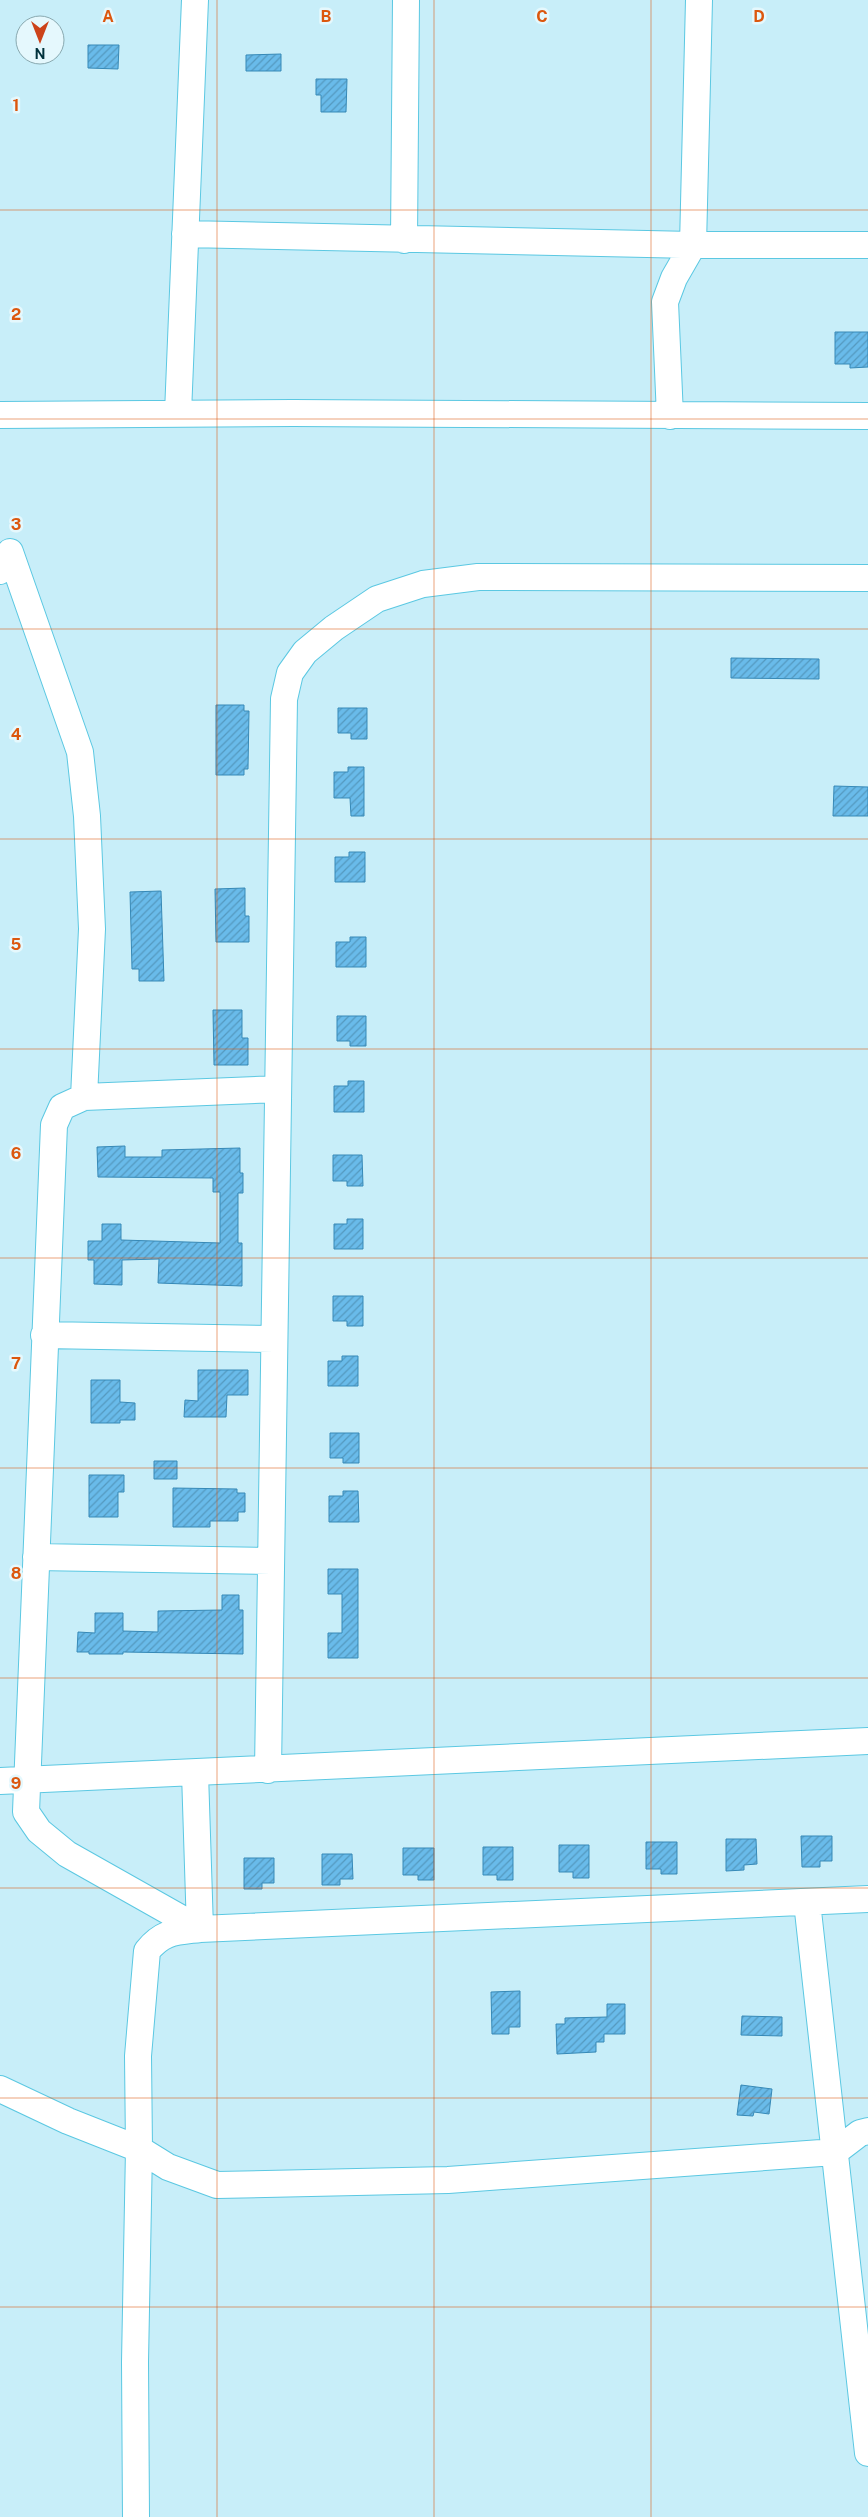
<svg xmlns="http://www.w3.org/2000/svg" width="868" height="2517" viewBox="0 0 868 2517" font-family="'Public Sans',sans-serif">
  <defs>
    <pattern id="building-hatch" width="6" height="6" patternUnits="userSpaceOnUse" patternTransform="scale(1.25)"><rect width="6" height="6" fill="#69bbea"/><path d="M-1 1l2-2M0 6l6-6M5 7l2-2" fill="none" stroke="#5499bf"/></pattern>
  </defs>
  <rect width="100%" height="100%" fill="#c8eef9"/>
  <path fill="url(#building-hatch)" stroke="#3689b7" d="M88,45h31l-1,24 -30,-1z
    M281,54v17h-35v-16z
    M316,79h31l-1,33h-25v-17h-5z
    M835,332h33v35l-18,1v-4h-15z
    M731,658l88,1v20l-88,-1z
    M216,705h28v6h5l-1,58h-4v6h-28z
    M338,708h29v31h-16v-6h-13z
    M348,767h16v49h-13l-1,-18h-16v-26h14z
    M834,786l34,1v29h-35z
    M349,852h16v30h-30v-25h14z
    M245,888v28h4v26h-33l-1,-53z
    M161,891l3,90h-25v-12h-7l-2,-77z
    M350,937h16v30h-30v-25h14z
    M213,1010h29v28h6v27h-34z
    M337,1016h29v30h-16v-5h-13z
    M348,1081h16v31h-30v-26h14z
    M125,1146v11h37v-7l78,-2v25h3v20h-5v50h4v43l-84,-3 1,-24 -37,1v25l-28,-1v-24h-6v-19h14v-17h19v16l99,3v-51h-7v-14l-115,-1 -1,-30z
    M333,1155h29l1,31h-16v-5h-14z
    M347,1219h16v30h-29v-25h13z
    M333,1296h30v30h-16v-5h-14z
    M342,1356h16v30h-30v-25h14z
    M198,1370h50v25h-21l-1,22h-42l1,-17 13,1z
    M91,1380h29v22l15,1v17h-15v3h-29z
    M330,1433h29v30h-16v-5h-13z
    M154,1461h23v18h-23z
    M89,1475h35v17h-6v25h-29z
    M173,1488l64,1v4h8v19h-7v9h-28v6h-37z
    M343,1491h15l1,31h-30v-26h14z
    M328,1569h30v89h-30v-25h14v-39h-14z
    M222,1595h17v15h4v44l-120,-2v2h-34v-2h-12l1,-20 17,1v-20h28v18l35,1v-21l64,-1z
    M801,1836h31v25h-12v6h-18z
    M726,1839h30l1,25 -13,1v5l-18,1z
    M646,1842h31v32h-16v-5h-15z
    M559,1845h30v33h-16v-6h-14z
    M483,1847h30v33h-16v-5h-14z
    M403,1848h31v32h-16v-5h-15z
    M322,1854h30l1,25h-13v6h-18z
    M244,1858h30v25h-12v6h-18z
    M520,1991v36h-11v7h-17l-1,-42z
    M607,2004h18v30h-21v8h-8v10l-39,2 -1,-30h9v-6l42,-1z
    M742,2016l40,1v19l-41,-1z
    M741,2085l31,4 -3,25 -15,-2 -1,4 -16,-1z"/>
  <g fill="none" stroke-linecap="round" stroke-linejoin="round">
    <defs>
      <path id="minor" d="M185,234l508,11h175
        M404,240l2,-240
        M178,413l17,-413
        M0,415l293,-2 575,3
        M670,416l-5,-114 9,-24 19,-33 6,-245
        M0,571l10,-19 70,200 7,64 5,113 -8,168
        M278,1089l-194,8 -22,10 -8,18 -28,687 13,19 28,23 133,75 668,-30
        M44,1335l230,4
        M36,1557l235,4
        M268,1770l16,-1071 6,-26 15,-21 29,-24 43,-29 46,-15 55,-7 390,1
        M0,1781l868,-40
        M807,1902l61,551
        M0,2089l68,32 71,28 29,18 49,18 231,-5 387,-28 25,-19 8,-2
        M136,2517l-1,-155 4,-213 -1,-93 9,-105c16,-20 29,-19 53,-22l-5,-156"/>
    </defs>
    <use href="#minor" stroke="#5bc8e2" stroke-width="28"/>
    <use href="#minor" stroke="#fff" stroke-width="26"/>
  </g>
  <path fill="none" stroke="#dc570e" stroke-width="1" stroke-opacity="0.55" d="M217,0v2517M434,0v2517M651,0v2517M0,210h868M0,419h868M0,629h868M0,839h868M0,1049h868M0,1258h868M0,1468h868M0,1678h868M0,1888h868M0,2098h868M0,2307h868"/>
  <g font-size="16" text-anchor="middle" font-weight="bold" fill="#dc570e" stroke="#e5f8fd" stroke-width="5" stroke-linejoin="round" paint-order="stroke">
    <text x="108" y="22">A</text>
    <text x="326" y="22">B</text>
    <text x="542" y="22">C</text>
    <text x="759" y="22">D</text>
    <text x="16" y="111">1</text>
    <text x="16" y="320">2</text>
    <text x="16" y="530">3</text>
    <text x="16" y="740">4</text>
    <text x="16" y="950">5</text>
    <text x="16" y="1159">6</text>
    <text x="16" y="1369">7</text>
    <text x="16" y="1579">8</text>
    <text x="16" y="1789">9</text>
  </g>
  <g transform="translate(40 40) rotate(180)"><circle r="24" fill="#e5f8fd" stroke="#89a9b0"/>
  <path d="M0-4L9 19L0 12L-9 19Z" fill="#cc431a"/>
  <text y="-8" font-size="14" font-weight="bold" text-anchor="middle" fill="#00323c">N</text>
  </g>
</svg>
